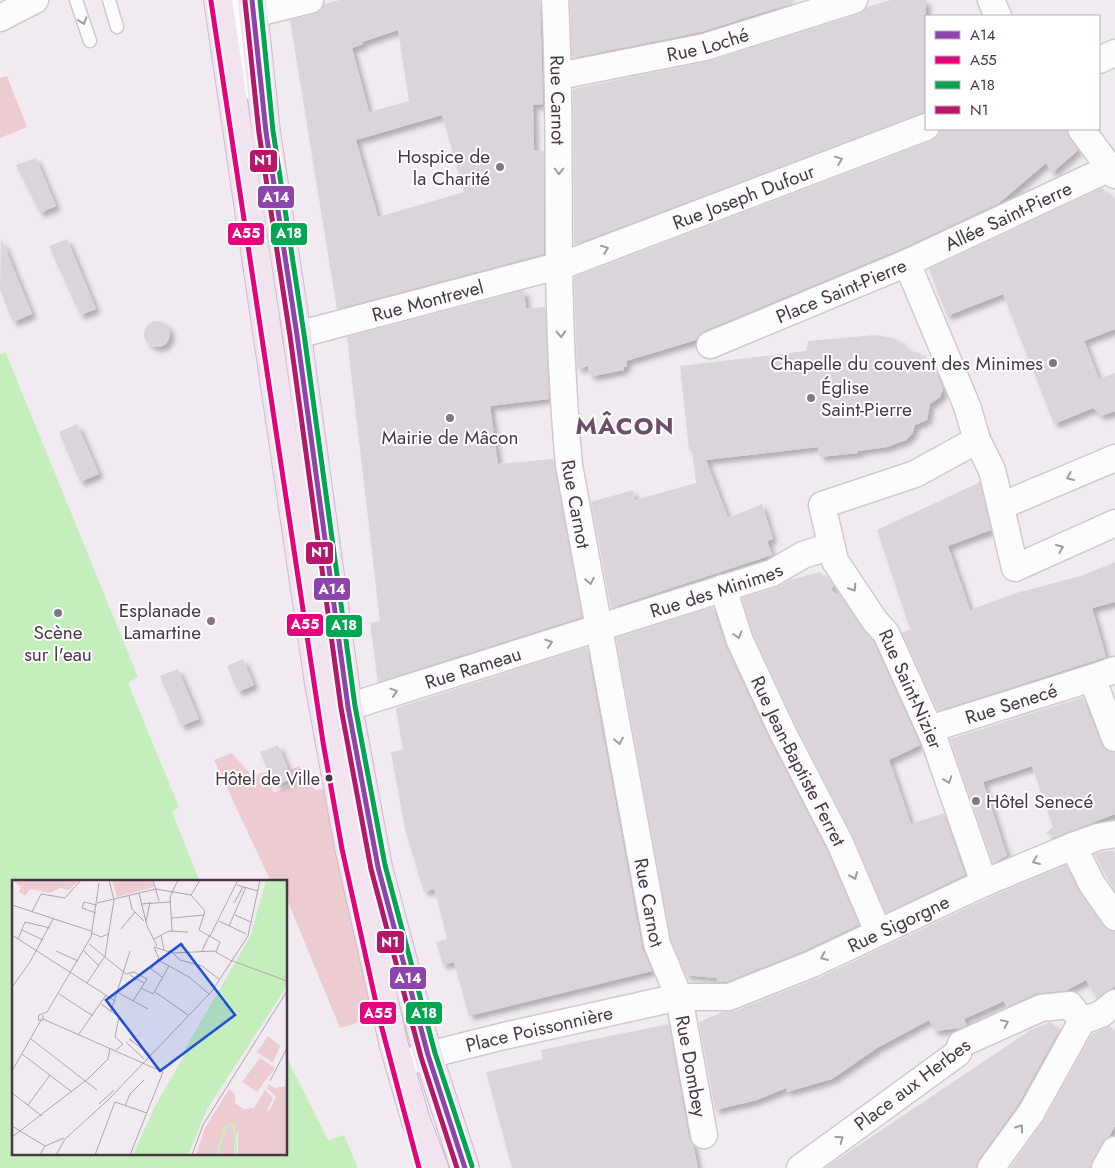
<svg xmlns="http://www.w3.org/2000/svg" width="1115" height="1168" viewBox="0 0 1115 1168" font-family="Jost,sans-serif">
  <defs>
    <filter id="shadow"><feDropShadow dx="4.5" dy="4.5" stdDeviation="2.5" flood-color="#0004"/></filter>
  </defs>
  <rect width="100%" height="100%" fill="#f1ebf1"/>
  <path fill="#eccbd1" d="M7,76l20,51 -27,11v-60z
    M232,753l20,23 13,-4 9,21 21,-10 -4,-13 8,-4 16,24 10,-1 49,229 -34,10 -54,-131v-15h-15l-57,-122z"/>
  <path fill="#c4efbc" d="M6,353l132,324 -10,6 51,124 -7,5 28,70h-186v272h272v-98l42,84 16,-5 14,33h-358v-814z"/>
  <path fill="#dbd4db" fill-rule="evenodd" filter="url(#shadow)" d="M340,0h200l3,104 -10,1 1,45 10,1v103l-207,55 -47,-289 24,-6 7,-4 3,-6zM398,30l11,71 -40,11 -17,-64 11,-4 -1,-2zM442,115l22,77 -86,25 -22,-77z
    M570,0h225l-5,4 -89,28 -129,26z
    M891,0h35v112l-352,133 -1,-156 136,-28 150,-47 8,-7z
    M941,129h125l3,8 9,13 -26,23 -6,-10 -47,40 -98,46 -197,82 -8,9 -70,21 1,5 -4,1 1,3 -30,6 -4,-1 -2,-9 -11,3 -3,-92 357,-136 7,-5z
    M36,158l20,48 -16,7 -24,-48z
    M1102,188l13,15v126l-31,12 15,38 16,-6v38l-14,5 -8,-8 -39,16 -51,-130 -56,22 -18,-47z
    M1,238l31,76 -19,8 -13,-33z
    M67,239l29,70 -16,6 -31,-69z
    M524,290l2,19 19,-2 4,92 -59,7 8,58 55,-5 29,158 -204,65 -8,-59 10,-2 -33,-284z
    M144 334a13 13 0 1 1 26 0a13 13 0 1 1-26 0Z
    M876,335l20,4 13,12 11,2 5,12 11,7 7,17 -3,8 -10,7 -3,16 -12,5 -3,9 -6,6 -19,7 -29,4v2l-38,4 -2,-10 -112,13 22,58 34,-14 11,35 -6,2 5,14 -161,53 -20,-106 42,-12 2,10 61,-17 -4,-34 -3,1 -9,-84 126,-15 2,-10z
    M77,424l22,50 -19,8 -21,-50z
    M980,482l11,48 -43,16 22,64 46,-17 65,-17 34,-14v40l-23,6 14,49 -168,54 -36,-78 8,-4 -33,-99z
    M819,572l13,11 2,3 -3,2 42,53 47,104 -31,15 22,64 33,-11 21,62 -79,38 -33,-77 -57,-110 -42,-90 -12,-38 35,-11 13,-7z
    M713,607l13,40 43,92 57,110 33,76 -53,25 -80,32h-8l-2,-4 -30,-3 -15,-35 -55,-302z
    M587,647l55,300 10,24 -183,45 -15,-54 -11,3 -7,-23 11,-3 -6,-25 -7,-25 -10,3 -19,-63 -14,-77 12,-2 -7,-42z
    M243,659l11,26 -16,7 -11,-26z
    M178,669l21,50 -18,7 -21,-50z
    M1083,697l18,47 5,6 9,3v61l-60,23 -9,-4 7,-6 -21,-61 -49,16 24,74 -14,7 -43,-124z
    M278,745l14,34 -16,6 -3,-7h-2l-11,-26z
    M1113,850l2,4v37l-21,-37z
    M1066,865l14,27 23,34 12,6v54l-4,3 -14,9 -11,-18 -19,10 -32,4 -28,13 -3,-6 -40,18 3,6 -7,3 -25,3 -6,-11 -52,28 -45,31 -45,13 -1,-4 -29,12 -42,10 -16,-88 23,-10 13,-1 83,-33 172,-81z
    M1051,1022l8,9 -41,74 -39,54 -3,9h-151l207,-139z
    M669,1024l20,114 4,7 5,23h-186l-26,-96 57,-13 -2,-9z
    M1109,1026l6,4v95l-6,12 -7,6 -12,25h-80l34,-48 48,-86z"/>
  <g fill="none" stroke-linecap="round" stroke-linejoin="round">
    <defs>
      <path id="lane" d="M76,0l14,41
        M109,0l8,27"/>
      <g id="street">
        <path d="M235,0l8,50 10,37"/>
        <path id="s1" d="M555,0c5,88 3,176 4,265 1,67 4,134 10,200l88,479 22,53 25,138"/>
        <path d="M991,0l7,16"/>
        <path d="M254,14l56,-14"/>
        <path d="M0,18l35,-18"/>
        <path d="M1099,60l16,-7"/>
        <path id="s2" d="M559,76l146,-29 149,-47"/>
        <path d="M1081,129l34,46"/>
        <path d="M907,263l60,143 10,34 15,30 23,98 100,-45"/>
        <path id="s3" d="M297,335l272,-72 357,-136"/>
        <path id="s4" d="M710,345l197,-82 203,-95"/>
        <path id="s5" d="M977,440l-62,34 -93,31 13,56 40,60 11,12 48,106 50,144"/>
        <path d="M1001,506l114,-48"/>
        <path id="s6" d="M723,588l17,53 43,92 57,110 38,89"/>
        <path d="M1092,678l23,-8"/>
        <path id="s7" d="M348,707l424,-134 31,-18 28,-9"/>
        <path id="s8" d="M930,729l162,-51 23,60"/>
        <path d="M1073,846l19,38 23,33"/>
        <path id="s9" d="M400,1065l28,-10 76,-19 175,-39h50l83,-33 172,-81 89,-37 25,-9 17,-3"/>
        <path d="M800,1168l158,-115 3,-9 80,-36 29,-3 12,16"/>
        <path d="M991,1168l40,-55 51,-92 19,-7 14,-11"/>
        <path d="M1105,1168l10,-18"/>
      </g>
      <path id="primary" d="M218,0l101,683 30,164 45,199 22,75 18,47
        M252,0l14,132 31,203 51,372 30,160 50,188 37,113"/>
    </defs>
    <use href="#lane" stroke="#cfc9cf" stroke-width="15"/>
    <use href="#street" stroke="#cfc9cf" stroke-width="29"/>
    <use href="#primary" stroke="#d3b8d0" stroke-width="30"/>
    <use href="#lane" stroke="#fdfcfd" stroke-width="12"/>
    <use href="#street" stroke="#fdfcfd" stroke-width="26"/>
    <use href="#primary" stroke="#f1e4ef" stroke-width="28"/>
    <defs>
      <path id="bus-1" d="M252,0l14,132 31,203 51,372 30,160 50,188 37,113"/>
      <path id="bus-2" d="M211,1l112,741 19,107 38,172 39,147"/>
      <path id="bus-3" d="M260,0l13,131 31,203 51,372 30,159 50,188 37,113"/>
      <path id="bus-4" d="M245,1l14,132 31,203 51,372 30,161 50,188 36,111"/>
    </defs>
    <use href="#bus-1" stroke="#fff" stroke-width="9"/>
    <use href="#bus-2" stroke="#fff" stroke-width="9"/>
    <use href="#bus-3" stroke="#fff" stroke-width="9"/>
    <use href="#bus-4" stroke="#fff" stroke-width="9"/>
    <use href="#bus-1" stroke="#8e44ad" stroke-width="5"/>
    <use href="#bus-2" stroke="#e5007d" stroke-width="5"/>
    <use href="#bus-3" stroke="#00a651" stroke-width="5"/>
    <use href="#bus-4" stroke="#b8166b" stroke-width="5"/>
  </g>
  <defs><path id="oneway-chevron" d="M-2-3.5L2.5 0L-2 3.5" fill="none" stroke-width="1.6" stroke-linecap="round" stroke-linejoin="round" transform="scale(1.25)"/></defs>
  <g stroke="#a29aa2">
    <use href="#oneway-chevron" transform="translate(83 21) rotate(71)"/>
    <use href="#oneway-chevron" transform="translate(839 160) rotate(-21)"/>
    <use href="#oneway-chevron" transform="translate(559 171) rotate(90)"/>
    <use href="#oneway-chevron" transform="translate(605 249) rotate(-21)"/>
    <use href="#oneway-chevron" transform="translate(561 334) rotate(88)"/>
    <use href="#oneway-chevron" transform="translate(1070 477) rotate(157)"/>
    <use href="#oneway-chevron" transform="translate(1060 548) rotate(-24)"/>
    <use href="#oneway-chevron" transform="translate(590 581) rotate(80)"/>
    <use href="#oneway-chevron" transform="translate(853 588) rotate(57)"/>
    <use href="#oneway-chevron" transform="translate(738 635) rotate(72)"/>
    <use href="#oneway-chevron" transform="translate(549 643) rotate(-18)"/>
    <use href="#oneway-chevron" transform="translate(394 692) rotate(-18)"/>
    <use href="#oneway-chevron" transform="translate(619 741) rotate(79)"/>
    <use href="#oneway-chevron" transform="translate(948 780) rotate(71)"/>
    <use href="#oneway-chevron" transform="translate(1036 861) rotate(157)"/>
    <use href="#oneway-chevron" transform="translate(854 876) rotate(67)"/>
    <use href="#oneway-chevron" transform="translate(824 957) rotate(155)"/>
    <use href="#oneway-chevron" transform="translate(1005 1023) rotate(-26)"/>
    <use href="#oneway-chevron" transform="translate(1020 1128) rotate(-54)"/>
    <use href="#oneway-chevron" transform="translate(840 1139) rotate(-36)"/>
  </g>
  <g fill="#837682" stroke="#fff" stroke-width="2">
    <circle cx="500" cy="167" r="5"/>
    <circle cx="1053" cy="363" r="5"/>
    <circle cx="811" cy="398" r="5"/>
    <circle cx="450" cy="418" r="5"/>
    <circle cx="58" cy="613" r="5"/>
    <circle cx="211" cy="621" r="5"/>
    <circle cx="976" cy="801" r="5"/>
  </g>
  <circle fill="#483747" stroke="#fff" stroke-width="2" cx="329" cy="778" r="4.5"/>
  <g text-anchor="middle" stroke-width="4" stroke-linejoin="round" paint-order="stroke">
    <g font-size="18" fill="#483747" stroke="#fff" text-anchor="end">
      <text x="320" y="785">Hôtel de Ville</text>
    </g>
    <g font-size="19" fill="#483747" stroke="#fff">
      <text dy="7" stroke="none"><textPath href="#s2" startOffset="152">Rue Loché</textPath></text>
      <text dy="7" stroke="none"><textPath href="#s1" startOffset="100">Rue Carnot</textPath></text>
      <text dy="7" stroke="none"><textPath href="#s3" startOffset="468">Rue Joseph Dufour</textPath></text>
      <text dy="7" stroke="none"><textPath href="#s4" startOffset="325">Allée Saint-Pierre</textPath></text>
      <text dy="7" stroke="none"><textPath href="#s4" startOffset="142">Place Saint-Pierre</textPath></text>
      <text dy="7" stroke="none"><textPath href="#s3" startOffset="135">Rue Montrevel</textPath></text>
      <text dy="7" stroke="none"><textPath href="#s1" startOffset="505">Rue Carnot</textPath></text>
      <text dy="7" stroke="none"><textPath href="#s7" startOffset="386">Rue des Minimes</textPath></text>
      <text dy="7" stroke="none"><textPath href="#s7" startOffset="131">Rue Rameau</textPath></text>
      <text dy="7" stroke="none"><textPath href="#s5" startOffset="376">Rue Saint-Nizier</textPath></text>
      <text dy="7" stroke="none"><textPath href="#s8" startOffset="85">Rue Senecé</textPath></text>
      <text dy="7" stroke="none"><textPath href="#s6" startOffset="189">Rue Jean-Baptiste Ferret</textPath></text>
      <text dy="7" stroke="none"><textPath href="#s1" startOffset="910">Rue Carnot</textPath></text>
      <text dy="7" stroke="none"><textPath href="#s9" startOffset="522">Rue Sigorgne</textPath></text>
      <text dy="7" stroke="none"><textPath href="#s9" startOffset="144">Place Poissonnière</textPath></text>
      <text dy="7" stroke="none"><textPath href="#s1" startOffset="1080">Rue Dombey</textPath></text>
      <text transform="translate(912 1084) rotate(-37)" y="7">Place aux Herbes</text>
    </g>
    <g font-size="19" fill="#483747" stroke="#fff" text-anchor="end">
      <text x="490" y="163">Hospice de<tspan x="490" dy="22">la Charité</tspan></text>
      <text x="1043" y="370">Chapelle du couvent des Minimes</text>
      <text x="821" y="394" text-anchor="start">Église<tspan x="821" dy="22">Saint-Pierre</tspan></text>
      <text x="450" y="444" text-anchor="middle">Mairie de Mâcon</text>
      <text x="201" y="617">Esplanade<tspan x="201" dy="22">Lamartine</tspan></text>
      <text x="58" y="639" text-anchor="middle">Scène<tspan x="58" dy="22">sur l'eau</tspan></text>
      <text x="986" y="808" text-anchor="start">Hôtel Senecé</text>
    </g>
    <g font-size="24" font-weight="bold" letter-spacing="1" fill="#6b4e6a" stroke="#fff">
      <text x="625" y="434">MÂCON</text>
    </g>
  </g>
  <g transform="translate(12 880)">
    <rect width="275" height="275" fill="#f1ebf1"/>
    <path d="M0,0h67l-10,10 -9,-2 -10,5 -20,-4 -5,7 -6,-4 2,-5zM100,0h40l2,7 -37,10zM256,156l12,10 -7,17 -16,-11zM248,178l15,10 -18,24 -15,-10zM257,204l6,4 12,-2v69h-49v-26l-5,26h-37l9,-27 24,-39 6,5v9l9,6 10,-1 11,-18 8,8 -6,12 2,1 7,-14 -9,-9z" fill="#eccbd1"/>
    <path d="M254,0h21v106l-80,123 -19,46h-55l22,-49 29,-50 -2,-2 68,-117z" fill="#c4efbc"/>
    <path fill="none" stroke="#c4efbc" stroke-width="2.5" d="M205,275l8,-27 5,-3 4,1 2,29"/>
    <path fill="none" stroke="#ada3ad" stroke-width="1" d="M141,0l6,21M225,5l21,6M127,13l8,33 10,20M179,15l9,-15M117,16l3,13 12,12M85,23l59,-14 35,6 14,16 -6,19 21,12 -4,10M222,23l9,-16M129,24l29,-2M0,25l79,26M20,32l9,-18 24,4 16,-18M84,33l-14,-5 2,-6 13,3M223,35l16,7M160,38l32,-3M207,41l27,13M134,42l4,-20M217,46l17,-39M109,49l14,-17M10,50l21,10M160,51l-2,-34 8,-17M80,53l9,4 7,-3M0,55l103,66M149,55l3,15M198,56l28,-56M6,59l7,-17 25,6M142,59l15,-8 19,1M77,64l37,30 8,-2 13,7 -14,22M44,71l22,10M72,71l15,15M158,71l14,-7M190,71l7,-15M161,73l7,7 22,6 17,13M146,79l-7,10 11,8M218,80l57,21M118,95l14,8M75,103l18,-27 9,-56 -5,-20M0,107l18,-25 23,-43M129,108l12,6 16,-28M105,112l31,17M143,112l33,23M47,114l34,22M197,114l-20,-17 -29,-16 -6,-14 19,6 41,-2 16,9M89,124l18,13 -4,20 8,7 -7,6M99,131l19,-60M31,135v5h-5l1,-5 8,-3 44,-75 8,-54M31,139l120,53 -33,83M67,154l27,-39M19,159l66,51M117,159l20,15M114,162l18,17M10,174l50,38M0,191l29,-51M258,201l17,-33M0,213l30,23M87,224l15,-14M16,225l22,-30M113,226l5,-12 14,-14M0,246l33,20M0,257l77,-59 19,-19 2,-11M28,275l5,-9 19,-8M44,275l9,-16 43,-39 104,-109 36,-55 12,-56M83,275l20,-53 32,11M180,275l11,-30 84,-134"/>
    <path fill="#1d4ed8" fill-opacity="0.15" stroke="#1d4ed8" stroke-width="2.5" d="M169,64l54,71 -75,56 -54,-71z"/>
    <rect width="275" height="275" fill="none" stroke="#483747" stroke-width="2.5"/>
  </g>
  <g stroke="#fff" stroke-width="2">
    <rect x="249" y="149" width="29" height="24" rx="5" fill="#b8166b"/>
    <rect x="257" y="185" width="38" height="24" rx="5" fill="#8e44ad"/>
    <rect x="227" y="222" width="38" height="24" rx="5" fill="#e5007d"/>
    <rect x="270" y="222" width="38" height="24" rx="5" fill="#00a651"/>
    <rect x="305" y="541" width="29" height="24" rx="5" fill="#b8166b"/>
    <rect x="313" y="577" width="38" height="24" rx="5" fill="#8e44ad"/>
    <rect x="286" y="613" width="38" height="24" rx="5" fill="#e5007d"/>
    <rect x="325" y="614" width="38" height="24" rx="5" fill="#00a651"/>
    <rect x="376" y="930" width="29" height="24" rx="5" fill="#b8166b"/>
    <rect x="389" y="966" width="38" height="24" rx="5" fill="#8e44ad"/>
    <rect x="405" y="1001" width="38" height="24" rx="5" fill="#00a651"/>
    <rect x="359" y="1001" width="38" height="24" rx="5" fill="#e5007d"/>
  </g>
  <g font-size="14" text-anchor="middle" font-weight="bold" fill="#fff">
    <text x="263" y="165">N1</text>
    <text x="276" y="202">A14</text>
    <text x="246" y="238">A55</text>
    <text x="289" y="238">A18</text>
    <text x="320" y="557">N1</text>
    <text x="332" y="594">A14</text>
    <text x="305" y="629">A55</text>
    <text x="344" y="630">A18</text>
    <text x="390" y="947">N1</text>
    <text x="408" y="983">A14</text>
    <text x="424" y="1018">A18</text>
    <text x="378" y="1018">A55</text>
  </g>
  <rect x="925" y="15" width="175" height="115" fill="#ffffff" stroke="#b6afb5"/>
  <rect x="935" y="31" width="25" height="8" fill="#8e44ad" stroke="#b6afb5"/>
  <text x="970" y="40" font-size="15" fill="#483747">A14</text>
  <rect x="935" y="56" width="25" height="8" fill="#e5007d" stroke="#b6afb5"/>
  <text x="970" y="65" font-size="15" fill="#483747">A55</text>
  <rect x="935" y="81" width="25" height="8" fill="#00a651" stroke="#b6afb5"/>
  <text x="970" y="90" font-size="15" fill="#483747">A18</text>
  <rect x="935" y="106" width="25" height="8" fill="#b8166b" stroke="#b6afb5"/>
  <text x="970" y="115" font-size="15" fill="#483747">N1</text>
</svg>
